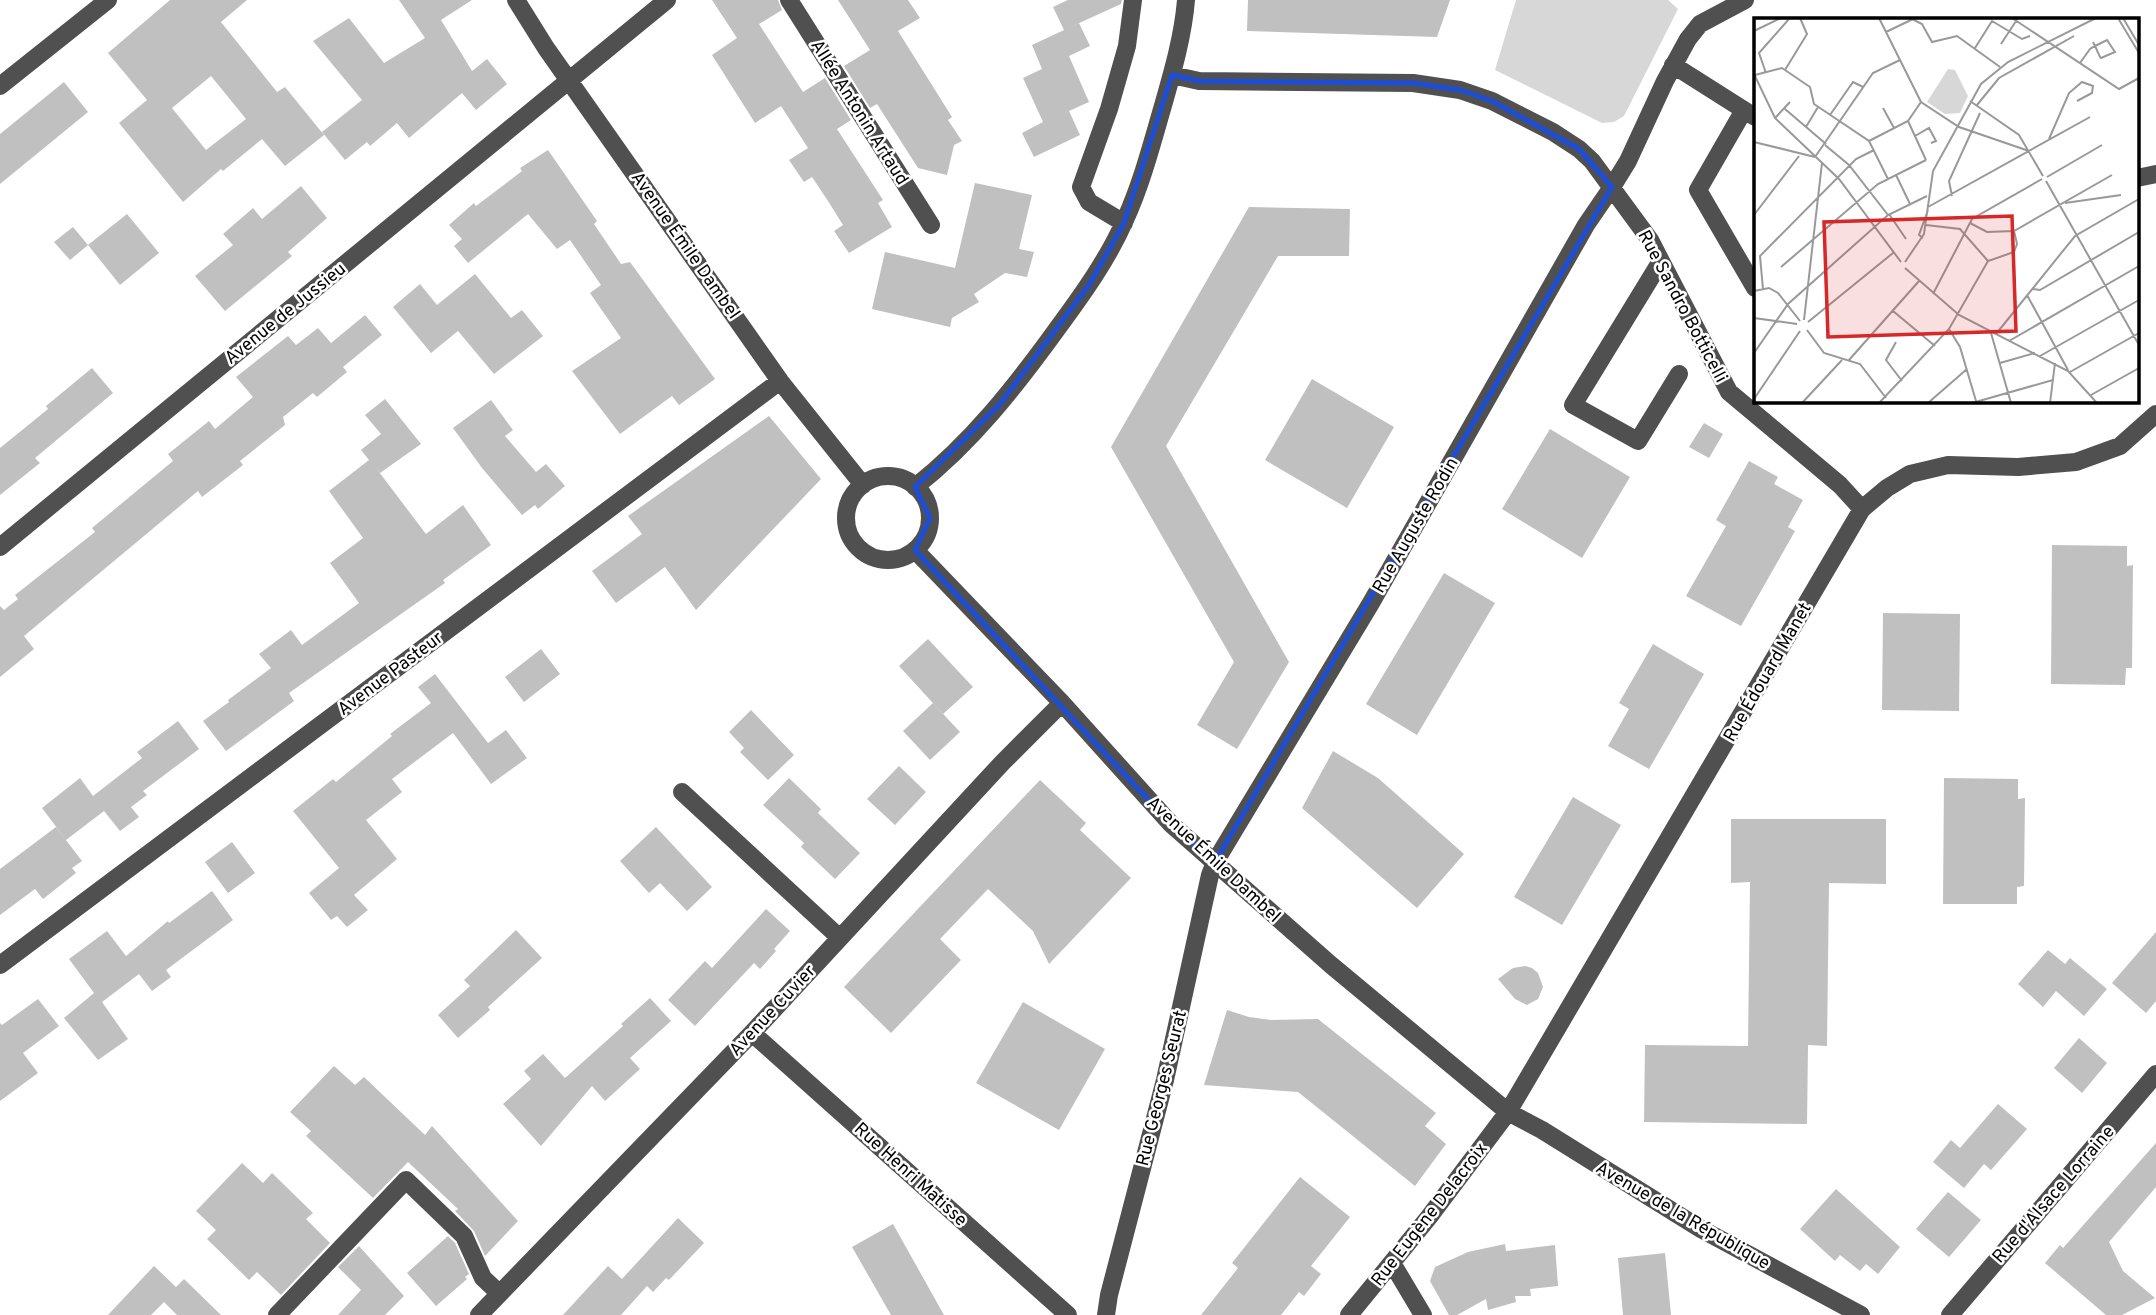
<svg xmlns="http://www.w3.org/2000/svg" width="2156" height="1315" viewBox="0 0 2156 1315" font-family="Overpass,sans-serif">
  <rect width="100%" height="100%" fill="#fff"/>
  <path fill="#d7d7d7" d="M1516,0h152l10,9 -54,107 -10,6 -12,1 -107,-53z"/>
  <path fill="#c0c0c0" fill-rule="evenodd" d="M170,0h77l-26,22 56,70 8,-5 39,48 -39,31 -23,-27 -39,32 -2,-2 -38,33 -64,-79 28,-23 -39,-47zM211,76l35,43 -40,31 -34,-42z
    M399,0h73l-31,20 31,51 15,-12 20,25 -31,26 -14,-17 -53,45 -12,-15 -27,23 -3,-4 -22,18 -23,-28 40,-32 -49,-59 36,-23 35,45 41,-25z
    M712,0h66l4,10 -23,14 44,68 22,-14 26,42 -14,9 46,71 -5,3 14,24 -43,26 -15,-22 9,-6 -15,-24 -16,-24 -8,5 -15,-22 19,-12 -27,-42 -26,17 -43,-68 25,-17z
    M838,0h70l12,18 -22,13 54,86 -4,3 14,21 -8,4 -7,30 -29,-7 -41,-64 -7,4 -26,-42 26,-16z
    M1068,0h54l-1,4 -57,26 -11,-23z
    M1248,0h202l-13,37 -190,-6z
    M1079,23l11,23 -21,10 20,46 -20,9 11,24 -46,22 -12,-24 21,-11 -20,-44 19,-9 -10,-24z
    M64,82l24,30 -88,72v-50z
    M548,150l49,71 -3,3 27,40 9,-2 85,117 -36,26 -7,-9 -52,38 -48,-63 49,-33 -31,-45 11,-8 -31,-45 -13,9 -29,-35 -60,49 -14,-17 8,-7 -13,-14 25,-22 2,3 46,-35 -2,-3z
    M975,183l57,12 -13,54 15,3 -7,25 -22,-4 -31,21 5,8 -27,16 -2,9 -78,-18 13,-57 70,16z
    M301,186l26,32 -39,34 4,4 -67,55 -30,-35 38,-31 -10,-11 30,-26 9,11z
    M1249,207l101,2 -1,47h-71l-112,190 123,216 -52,87 -40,-24 37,-63 -123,-215z
    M127,214l32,39 -39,32 -32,-40z
    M73,227l15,18 -18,15 -16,-18z
    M475,274l36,44 11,-8 21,26 -49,38 -36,-43 -27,22 -38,-46 27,-23 17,21z
    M365,315l17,20 -39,32 4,5 -30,25 -4,-4 -30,24 2,8 -45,36 3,4 -41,32 -4,-6 -174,145 10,13 -34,28v-71l4,4 14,-11 -3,-4 80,-63 -3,-4 81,-67 -5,-7 41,-33 6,8 38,-32 -17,-20 52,-41 8,9 22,-17 13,15z
    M92,368l21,25 -78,65 5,5 -40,32v-47l48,-39 -2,-3z
    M1312,379l82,48 -47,81 -82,-48z
    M385,399l36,45 -41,29 -4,-5 50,66 37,-29 28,40 -48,35 2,3 -156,110 5,8 -68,50 -23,-30 26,-19 -1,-2 43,-32 -12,-14 32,-24 11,15 57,-42 -29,-40 33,-25 -34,-47 40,-31 -8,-10 20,-16 -16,-19z
    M491,400l22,30 -8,6 31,36 10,-8 19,22 -27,23 -3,-4 -13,10 -40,-47 -29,-40z
    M769,416l52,63 -125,131 -31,-43 -49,36 -24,-32 50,-37 -14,-18z
    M1704,423l19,11 -14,24 -20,-11z
    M1550,429l80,48 -48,81 -80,-49z
    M1749,461l29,16 -4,7 29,16 -15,27 7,4 -54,95 -55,-30 40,-70 -10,-6z
    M2052,545l75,1v20l6,-1 -1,103h-6l-1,17 -74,-1z
    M1444,573l51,30 -78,132 -51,-31z
    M1883,613l77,1 -1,97 -77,-1z
    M928,639l45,48 -30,27 -44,-48z
    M1653,644l51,30 -55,95 -41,-23 21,-37 -10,-6z
    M541,649l19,25 -36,28 -19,-25z
    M435,674l53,69 18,-13 21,28 -36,26 -38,-51 -61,46 10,13 -36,28 31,39 -43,36 14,15 -21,17 -10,-11 -6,4 -22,-27 30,-25 -46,-57 40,-32 3,3 56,-46 -2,-2 41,-31 -13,-16z
    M933,703l27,29 -30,28 -27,-29z
    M751,710l43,45 -26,25 -28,-28 4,-4 -15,-16z
    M178,721l21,28 -56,42 4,4 -16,12 8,10 -19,14 -16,-20 -38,29 -24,-32 38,-30 13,18 49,-38 -5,-6z
    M1333,751l45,27 86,76 -47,54 -115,-100z
    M899,766l27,26 -31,33 -28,-26z
    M789,778l32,31 -3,4 42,40 -25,26 -34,-32 3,-4 -41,-38z
    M1944,778l74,1v20l7,-1 -1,88 -7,1v17h-74z
    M1040,780l46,43 -6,7 51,48 -82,86 -16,-33 -45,-42 -48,50 21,21 -70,73 -47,-46z
    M1573,797l48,28 -59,100 -48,-28z
    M1731,819h155v65l-57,-1 -2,163 -19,-1 -1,79 -163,-2 1,-77 103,1 2,-164 -19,1z
    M56,827l26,34 -10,7 4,5 -33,26 -8,-10 -35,26v-46z
    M656,827l56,60 -25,24 -27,-28 -11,10 -29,-32z
    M232,842l23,31 -27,20 -23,-31z
    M212,891l21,29 -67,50 5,7 -19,14 -13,-17 -37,28 26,37 -30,21 -34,-42 30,-25 -25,-34 38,-28 19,25 42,-35 1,2z
    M766,909l24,22 -16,18 2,2 -16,18 -6,-6 -59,63 -27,-26 37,-39 7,7z
    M516,930l26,28 -54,49 2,3 -32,28 -20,-23 32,-29 -6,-6z
    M2156,932v69l-10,12 -34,-30z
    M2048,950l17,14 5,-6 37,31 -23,27 -28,-25 -13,16 -25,-23z
    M1525,966l7,2 6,5 5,14 -5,12 -11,6 -12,-6 -17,-20 15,-11z
    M650,998l21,23 -41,37 10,11 -35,32 -13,-15 -51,60 -38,-42 28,-25 -7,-8 19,-17 22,24 58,-52 -2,-2z
    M38,999l21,27 -36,27 15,20 -38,28v-78l2,2z
    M1023,1002l82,47 -46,81 -83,-47z
    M1227,1010l22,7 22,3 47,-1 118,94 -11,13 21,18 -31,42 -117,-94 -94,-7z
    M2079,1038l28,25 -25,30 -28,-25z
    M334,1066l21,19 9,-8 61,58 7,-9 86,95 -33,35 -11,-25 -19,-20 3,-2 -50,-47 -35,36 -67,-62 5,-5 -21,-19z
    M1998,1104l29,25 -36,41 -7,-6 -20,24 -31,-26 18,-22 9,8z
    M2156,1143v44l-47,55 14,29 32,27 -33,17h-16l-61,-52 15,-18 3,3z
    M242,1163l21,20 9,-10 41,40 -7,6 24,24 -49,52 -24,-23 -8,8 -42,-41 9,-9 -20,-19z
    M1300,1177l50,40 -39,49 10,8 -17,22 -5,-4 -18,23h-80l37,-47 -6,-5z
    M1836,1189l64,58 -22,27 -12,-10 -6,7 -20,-16 -5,6 -35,-32z
    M1948,1192l33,28 -32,37 -33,-28z
    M678,1218l26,25 -35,37 -3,-2 -13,14 -6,-6 -26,29h-58l45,-49 14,13z
    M893,1224l51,91h-53l-39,-68z
    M448,1236l7,7 14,31 -4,3 2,2 -31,27 -29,-33z
    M1505,1244l1,7 49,-6 3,41 -28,3 1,7h-16l1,6 -28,8 -2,-11 -29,16h-8l-19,-34 5,-14 33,-15z
    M359,1246l45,50 -19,19h-47l23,-25 -23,-23z
    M1665,1253l6,62h-48l-5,-57z
    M154,1266l22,21 8,-8 37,36h-44l-13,-13 -13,13h-43z"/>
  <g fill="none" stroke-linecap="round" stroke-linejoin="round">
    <path stroke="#505050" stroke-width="18" d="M516,0l30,48 234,333 83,104
      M789,0l142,225
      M1673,65l82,52
      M1172,75l27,6 214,2 47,7 32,11 61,31 26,17 13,12 58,79 79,152 111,93 22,24
      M0,86l108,-86
      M1744,110l-46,80 57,98
      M2137,178l19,-4
      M1124,223l-35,-21 -8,-15 28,-78 18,-63 6,-46
      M1661,261l-88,144 65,36 41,-67
      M846 518a42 42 0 1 1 84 0a42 42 0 1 1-84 0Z
      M915,487c57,-45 100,-100 142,-158 25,-34 51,-70 68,-109 16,-35 26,-73 37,-111 10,-35 21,-72 24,-109
      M0,547l667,-547
      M915,550l147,153 109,121 160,141 177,147 34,18 159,99 160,86
      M682,792l158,146
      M0,965l780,-584
      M752,1033l316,282
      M1392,1263l31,52
      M277,1315l129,-135 58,56 19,42 16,15
      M479,1315l273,-282 251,-271 59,-59
      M1106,1315l3,-20 56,-215 45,-205 5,-13 156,-259 215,-378 26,-38 16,-26 37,-80 23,-42 12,-15 45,-24
      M1349,1315l80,-98 79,-105 354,-603 25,-21 23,-14 38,-9 70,2 58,-5 44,-16 36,-32
      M1950,1315l206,-241"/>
  </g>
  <path fill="none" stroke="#1d4ed8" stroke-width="5" stroke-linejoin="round" d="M1172,75l27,6 214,2 47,7 32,11 87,48 33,38 -397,675 -44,-38 -256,-274 15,-32 -15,-31 85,-83 89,-119 35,-62z"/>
  <g text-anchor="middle" stroke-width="5" stroke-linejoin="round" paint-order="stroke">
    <g font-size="18" fill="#000" stroke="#fff">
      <text transform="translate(860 112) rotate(58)" y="6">Allée Antonin Artaud</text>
      <text transform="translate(686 245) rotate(55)" y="6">Avenue Émile Dambel</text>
      <text transform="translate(1683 306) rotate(62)" y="6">Rue Sandro Botticelli</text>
      <text transform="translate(285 313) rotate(-39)" y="6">Avenue de Jussieu</text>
      <text transform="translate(1415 525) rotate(-60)" y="6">Rue Auguste Rodin</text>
      <text transform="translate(1767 672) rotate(-60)" y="6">Rue Édouard Manet</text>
      <text transform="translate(390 673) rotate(-37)" y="6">Avenue Pasteur</text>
      <text transform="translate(1214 859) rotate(43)" y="6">Avenue Émile Dambel</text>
      <text transform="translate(772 1010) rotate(-47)" y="6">Avenue Cuvier</text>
      <text transform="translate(1161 1088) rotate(-76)" y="6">Rue Georges Seurat</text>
      <text transform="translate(911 1174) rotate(42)" y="6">Rue Henri Matisse</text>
      <text transform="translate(2053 1194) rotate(-49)" y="6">Rue d'Alsace Lorraine</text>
      <text transform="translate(1429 1214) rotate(-52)" y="6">Rue Eugène Delacroix</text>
      <text transform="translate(1683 1215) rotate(30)" y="6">Avenue de la République</text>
    </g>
  </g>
  <g transform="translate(1754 18)">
    <rect width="385" height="385" fill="#fff"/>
    <path d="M194,51l7,1 13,26 -8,17 -15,1 -18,-12z" fill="#d7d7d7"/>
    <path fill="none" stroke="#999" stroke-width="2" d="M125,0l42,84 38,25 70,24M258,0l107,71 20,-11M364,0l21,35M369,0l16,27M158,1l10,5 10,18 25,-6 43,31M0,13l27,-13M132,14l27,-13M247,26l17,-26M221,30l17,-27 30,18 8,-3M326,45l10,-14 5,-3 12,-6 8,12 -14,6 -1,-1 -5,-11 -2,-4M31,52l22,-36 -7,-16M12,55l-7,-20 30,-34M0,56l21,44 64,61 62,83M1,57l27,-7 28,19 4,17 55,37 19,38M216,83l49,34 24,41M223,87l22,-27 75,-42M129,90l11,20M31,91l41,35M76,97l23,-33 10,5M21,100l15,-16M154,103l18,39M52,109l12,-20M161,118l14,-8 7,13 -5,2M295,121l20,-46 13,-11 11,4 -1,7 -15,8M115,123l39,-20 13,-19M0,124l61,15M71,127l24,20 39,50M61,139l58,-84 27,-13M142,157l14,29M293,159l55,-32M292,163l93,164M198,178l-3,-15 31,-68M311,185l56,-8M174,189l162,-90M135,196l17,25M0,197l45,-59M216,205l17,9 27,-1 98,-56M172,207l34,4 28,32M169,220l-4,-3 9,-25M151,244l19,-28 9,-63 48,-87 27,-22 88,-44M27,249l97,-83 48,-24M151,250l54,47 109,56 29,32M9,271l-3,-33 96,-97 18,-9M279,271l7,1 99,-58M0,273l15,-3 9,5 22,28M179,276l39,-75 70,-40M273,277l41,75M139,293l42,35M0,300l43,6M50,302l18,-157M54,304l85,-69M195,311l11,18 16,54M53,312l17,23 36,11 26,34M237,315l20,70M242,316l79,-98 64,-37M255,323l130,-75M142,324l-10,18 16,21M0,335l34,-49 100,-89 39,-19M286,338l99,-56M95,342l70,-79M246,345l35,-10M316,354l69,-39M337,377l48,-27M0,381l46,-68M48,385l40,-43M125,385l70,-74 39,-68 26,-9 3,-8 -3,-13M174,385l39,-34M218,385l81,-23M296,385l5,-40"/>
    <path fill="#d62828" fill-opacity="0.15" stroke="#d62828" stroke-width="3.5" d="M258,198l4,115 -188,6 -4,-115z"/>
    <rect width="385" height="385" fill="none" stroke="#000" stroke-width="3.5"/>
  </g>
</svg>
